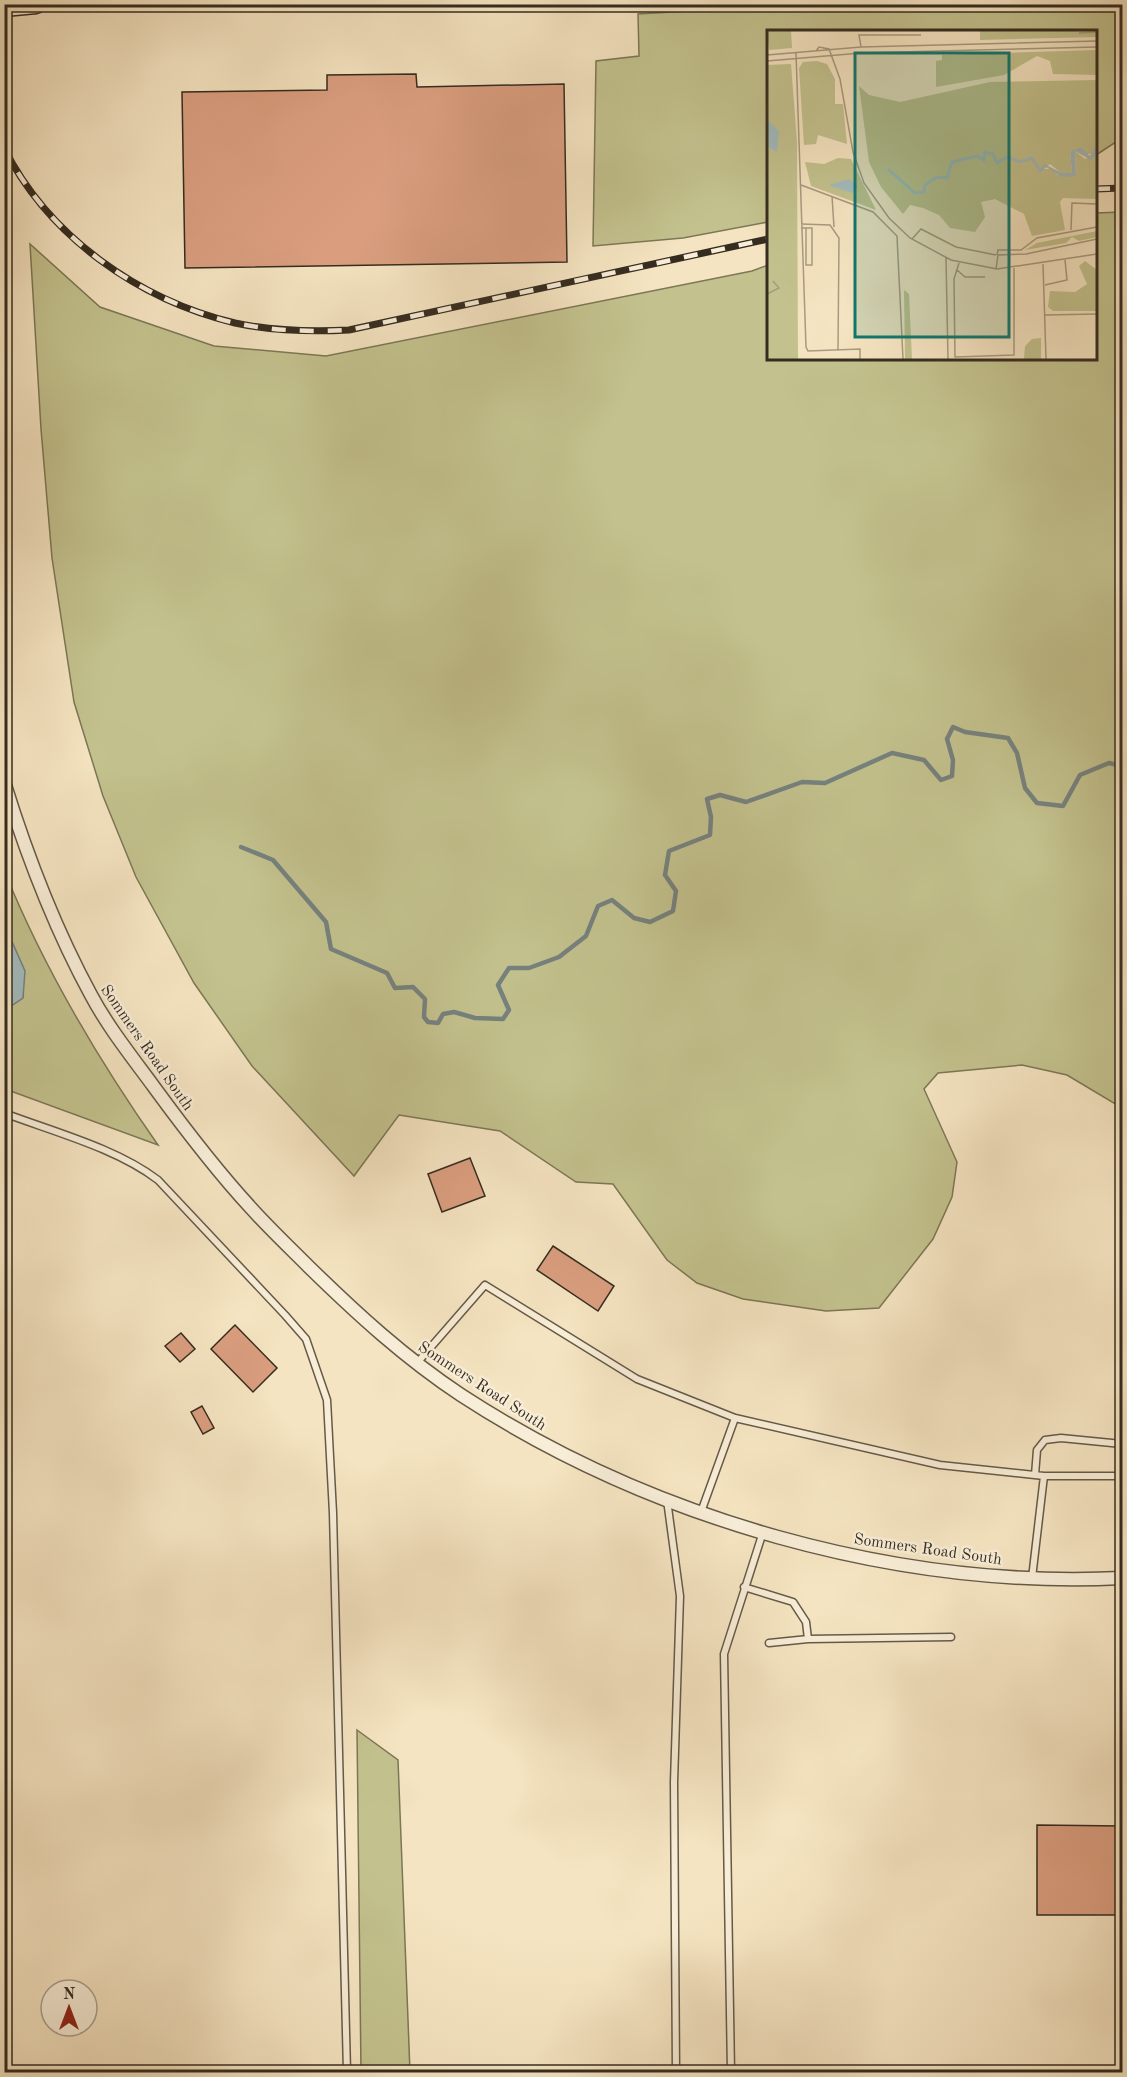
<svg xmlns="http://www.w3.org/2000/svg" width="1127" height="2077" viewBox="0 0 1127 2077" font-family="'Old Standard TT',serif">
  <rect width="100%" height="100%" fill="#f5e4c1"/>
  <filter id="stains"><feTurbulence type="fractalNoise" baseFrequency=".00333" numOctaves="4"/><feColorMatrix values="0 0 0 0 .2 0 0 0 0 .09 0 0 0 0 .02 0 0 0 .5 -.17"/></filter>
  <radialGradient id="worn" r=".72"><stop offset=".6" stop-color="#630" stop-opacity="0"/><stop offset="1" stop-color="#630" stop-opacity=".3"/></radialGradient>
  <path fill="#c3c28e" stroke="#7c7757" stroke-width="1.5" d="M789,5h333v133l-26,17v-123h-328v190l-85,16 -90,8 3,-185 43,-5 -1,-42z
    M1122,212v896l-55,-33 -45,-10 -84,8 -14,16 33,73 -5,35 -19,42 -54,69 -53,3 -83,-12 -46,-16 -30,-23 -54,-76 -37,-2 -76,-51 -101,-16 -45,61 -102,-110 -58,-83 -58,-106 -33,-81 -29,-94 -22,-144 -11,-129 -11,-185 70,63 114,39 112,10 426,-85 16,-6v93h328v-145z
    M4,870c40,99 93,188 154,275l-153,-56v-79l18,-13 -14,-62 -4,-1z
    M357,1730l41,30 12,312h-49z"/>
  <path fill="#a2bbbe" stroke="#76827f" stroke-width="1.5" d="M5,934l4,1 16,36 -2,27 -18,12z"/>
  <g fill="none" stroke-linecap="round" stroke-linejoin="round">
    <path stroke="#76827f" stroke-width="4.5" d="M241,847l32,13 53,62 5,27 56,24 8,15 18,-1 12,12 -1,18 4,5 10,1 5,-9 11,-2 21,6 28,1 6,-9 -11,-25 11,-17h20l30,-11 27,-21 12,-30 14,-6 22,18 16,4 23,-11 3,-20 -11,-16 4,-24 41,-16 1,-18 -4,-18 13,-4 26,7 56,-20 23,1 67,-30 32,7 17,20 11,-4 1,-16 -6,-21 6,-12 12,5 43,6 9,15 8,35 12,15 26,3 17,-31 29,-12 13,3"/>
  </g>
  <path fill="#da9e7f" stroke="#352c20" stroke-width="1.5" d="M416,74l1,13 147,-3 3,178 -382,6 -3,-176 145,-2v-15z
    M470,1158l15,38 -43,16 -14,-38z
    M553,1246l61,40 -16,25 -61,-41z
    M235,1325l42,43 -24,24 -42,-43z
    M181,1333l14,16 -15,13 -15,-16z
    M202,1406l12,22 -11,6 -12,-22z
    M1037,1825l85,1v89h-85z"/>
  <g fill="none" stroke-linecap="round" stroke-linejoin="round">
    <defs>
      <path id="service" d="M4,1113c50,19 112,35 154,67l127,135 21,24 21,61 6,113 14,559
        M417,1363l68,-78 152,94 98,39 205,47 104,11
        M1035,1475l2,-25 8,-10 16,-2 61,6
        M667,1500l13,96 -6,186 2,290
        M701,1512l34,-94
        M1032,1578l12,-102h78
        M744,1587l49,15 13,20 2,17 143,-2
        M769,1643l39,-4
        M731,2072l-7,-418 39,-122"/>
      <path id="minor" d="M4,782c23,74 50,145 87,213 17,32 41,62 63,92 30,41 62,83 97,121 18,20 38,39 57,58 48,47 97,92 153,129 190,124 435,194 661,183"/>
      <path id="secondary" d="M4,7l32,-3"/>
    </defs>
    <use href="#service" stroke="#655a48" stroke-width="9"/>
    <use href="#minor" stroke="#655a48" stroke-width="15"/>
    <use href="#secondary" stroke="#352c20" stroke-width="21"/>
    <use href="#service" stroke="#f8edd7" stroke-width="6"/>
    <use href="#minor" stroke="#f8edd7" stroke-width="12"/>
    <use href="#secondary" stroke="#f8edd7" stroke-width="18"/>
    <defs>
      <path id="rail" d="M4,148c45,89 135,152 231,175 38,8 76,9 114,7l419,-91
        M1096,189l26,-1"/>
    </defs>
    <use href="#rail" stroke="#352c20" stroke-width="7"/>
    <use href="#rail" stroke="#f8edd7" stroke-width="4.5" stroke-dasharray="14" stroke-linecap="butt"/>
  </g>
  <g text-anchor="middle" stroke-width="5" stroke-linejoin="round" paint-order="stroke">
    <g font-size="16" fill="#352c20" stroke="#f8edd7">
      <text transform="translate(148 1047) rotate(55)" y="6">Sommers Road South</text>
      <text transform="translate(483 1385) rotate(33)" y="6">Sommers Road South</text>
      <text transform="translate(928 1548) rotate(8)" y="6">Sommers Road South</text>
    </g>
  </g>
  <g transform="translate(767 30)">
    <rect width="330" height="330" fill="#f5e4c1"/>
    <path d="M0,1h24l1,17 -23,2zM213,1h117v6l-117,3zM330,20v25l-44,-1 -3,-13 -13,-5 -33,19 -68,12v-26l6,-1v-5zM50,31l10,3 8,15v25h8l4,40 -29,-9 -2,9 -12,1 -5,-77 4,-6zM24,34l6,78 1,217h-31v-294zM330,50v63l-5,11h-6l-5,-7 -11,4 2,22h-11l-11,-9 -6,5h7l7,6 18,1 -1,-25 10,8 12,-5v45l-34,-1 -3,4 5,28 -33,6 -8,-22 -29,-15 -14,3 4,15 -10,15 -25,-4 -11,-13 -16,-7 -13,-3 -7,9 -22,-27 -12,-25 -10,-76 10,9 31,7 90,-20zM71,128l13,1 25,51 -65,-24 -6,-24 19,2zM330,201v6l-18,4 -7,-4 -6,6 -41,7 12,-7zM318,231l12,9v41h-44l-5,-4 2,-16 25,1 12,-8 -8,-18zM137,260l5,4 3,65h-7zM274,308v21h-17l1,-13 7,-7z" fill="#c3c28e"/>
    <path d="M0,90l12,11 -2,21 -8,-4zM330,113v11l-6,6 -16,-9 1,25 -14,1 -16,-10 -6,6 -2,-2 6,-7 18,9h10l-2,-22 11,-4 9,9zM82,149l9,7 -6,7 -23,-8z" fill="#a2bbbe"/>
    <path fill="none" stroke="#a2bbbe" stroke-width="3" d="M121,139l27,24 9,-1 1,-7 12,-8 10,1 5,-16 25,-6 7,4 1,-8 8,2 4,9 10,-6 13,5 12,-4 7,11"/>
    <path fill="none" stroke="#a89a81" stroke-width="1.5" d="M312,3l18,-1M94,17l-2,-12h62M49,21l3,-4 10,2 11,30 13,73 11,31 25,35 21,20 41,22 46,9 100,-15M29,23l10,294 2,4 52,-2v10M0,25l94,-8 236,-6M0,31l94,-8 236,-6M34,155l72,27 24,24 6,123M65,166l2,31M34,194l29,1 9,13 -1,112M34,198h11v37h-6v-37M304,200l1,-27 25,1M145,209l9,-10 35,18 40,8M230,225l1,-5h23l16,-12 60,-11M179,228l2,101M192,233l-5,16 1,78 59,-2v-87M276,234l3,95M229,239l2,-14 28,-1 71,-15M190,240l8,7h20M278,255l22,-5 -2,-20M0,264l12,-6 -6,-7M278,285l52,-1"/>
    <path fill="#0f766e" fill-opacity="0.15" stroke="#0f766e" stroke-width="3" d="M88,23h154v284h-154z"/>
    <rect width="330" height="330" fill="none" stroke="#352c20" stroke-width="3"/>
  </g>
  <rect width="1127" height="2077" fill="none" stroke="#f5e4c1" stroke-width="24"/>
  <rect x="6" y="6" width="1115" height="2065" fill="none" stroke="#352c20" stroke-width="3"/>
  <rect x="12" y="12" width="1103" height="2053" fill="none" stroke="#352c20" stroke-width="1.5"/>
  <g transform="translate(69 2008)"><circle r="28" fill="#f8edd7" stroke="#aaa08e" stroke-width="1.5"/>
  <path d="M0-4.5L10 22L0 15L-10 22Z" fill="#8f2418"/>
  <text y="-9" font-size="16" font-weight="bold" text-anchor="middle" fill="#352c20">N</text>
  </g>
  <rect width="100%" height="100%" filter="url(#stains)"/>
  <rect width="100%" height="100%" fill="url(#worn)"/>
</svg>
